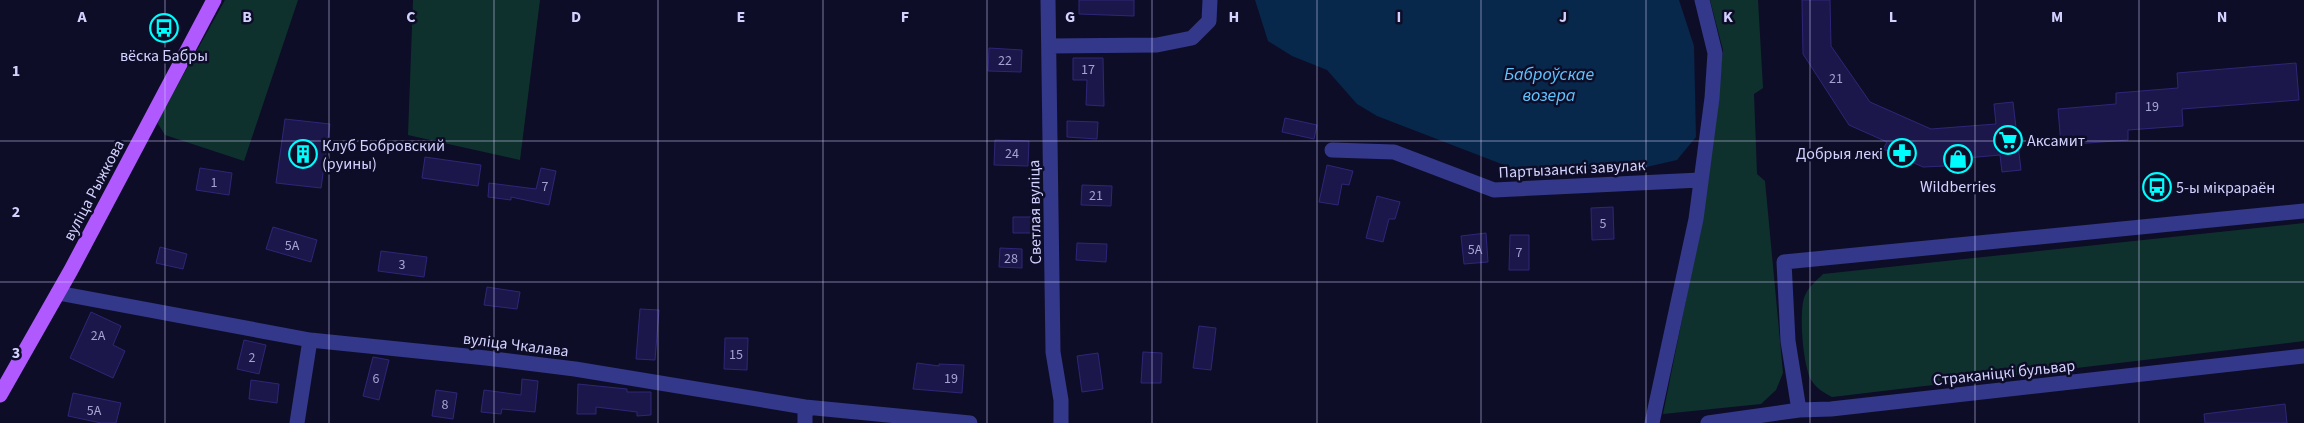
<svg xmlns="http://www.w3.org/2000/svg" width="2304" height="423" viewBox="0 0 2304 423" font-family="'Source Sans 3',sans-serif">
  <rect width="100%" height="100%" fill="#0e0d27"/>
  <path fill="#0f312d" d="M225,0h73l-54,161 -79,-26 -8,-13z
    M413,0h127l-20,160 -112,-25z
    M1710,0h48l5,88 -9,6 3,80 8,7 18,192 -7,17 -15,14 -98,10 41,-204 19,-160z
    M2304,223v118l-472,56c-9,-5 -15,-8 -21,-17 -8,-16 -12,-64 -7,-82 3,-10 12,-17 19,-24z"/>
  <path fill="#07274b" d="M1255,0h424l15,46 2,91 -19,23 -35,8 -125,2 -140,-54 -20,-12 -30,-34 -35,-14 -24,-15z"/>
  <path fill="#1c174a" stroke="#2e2678" d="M1079,0h55v16l-55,-2z
    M1802,0h28l1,46 39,56 61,27 65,-5 -2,-20 19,-2 8,68 -19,2 -2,-17 -34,3 1,7 -44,2 -40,-18 4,-7 -38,-17 -46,-71z
    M989,48l33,2 -1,22 -33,-1z
    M1073,58h30l1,48 -18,-1 1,-25h-14z
    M2296,63l3,37 -117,9 1,17 -55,4v10l-67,5 -3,-36 58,-5v-11l62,-5 -1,-15z
    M1285,118l32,7 -3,14 -32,-7z
    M285,119l45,5 -9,64 -45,-5z
    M1067,121l31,1 -1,17 -30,-2z
    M995,140l34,1 -1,25 -34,-1z
    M425,157l56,8 -3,21 -56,-8z
    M1327,165l26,6 -4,14 -7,-1 -4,21 -19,-3z
    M200,168l32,5 -3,22 -33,-5z
    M541,168l15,3 -7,34 -38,-8v3l-23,-3 1,-14 47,6z
    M1082,185l30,1 -1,20 -30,-1z
    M1377,196l23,6 -5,17h-6l-6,23 -17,-4z
    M1613,207l1,32 -22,1 -1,-32z
    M1013,217h20v16h-20z
    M273,227l44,13 -6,22 -45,-13z
    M1486,233l2,29 -24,2 -3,-28z
    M1510,235h19v35h-20z
    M1077,243l30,1 -1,18 -30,-2z
    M160,247l27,7 -4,15 -27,-6z
    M1000,248l22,1v19l-23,-1z
    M381,251l46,6 -3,20 -46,-6z
    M487,287l33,5 -3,17 -33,-4z
    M640,309l19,1 -4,50 -19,-1z
    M91,312l30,14 -8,19 12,6 -12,27 -43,-20z
    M1199,326l17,2 -5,42 -18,-2z
    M725,338h23l-1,32 -23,-1z
    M244,340l22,5 -7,29 -22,-5z
    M1143,352l19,1 -1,30h-20z
    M1098,353l5,36 -21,3 -5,-36z
    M373,357l16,3 -10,40 -16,-4z
    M917,363l22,3v-2l25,1 -2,28 -49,-4z
    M522,379l16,2 -3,31 -33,-3 -1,5 -20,-2 3,-22 37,5z
    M251,380l28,4 -2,19 -28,-4z
    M578,384l49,5v3h24v23l-14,1v-4l-41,-5v7h-19z
    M436,390l21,3 -4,26 -21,-3z
    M73,393l48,10 -5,20h-15l-33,-7z
    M2285,404l2,19h-82l-1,-9z"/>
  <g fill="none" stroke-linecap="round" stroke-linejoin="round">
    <path stroke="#33388a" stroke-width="15" d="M1048,0l5,352 8,48v23
      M1049,46l108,-1 35,-7 17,-17 1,-21
      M1332,150l62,2 100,38 206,-10
      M58,293l252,47 176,18 89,11 230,38 165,16
      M1799,410l-11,-69 -4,-79 520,-51
      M297,423l13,-83
      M805,423v-16
      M1652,423l44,-204 16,-121 3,-45 -13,-53
      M1708,423l91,-13 32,-1 473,-53"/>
    <path stroke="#b059ff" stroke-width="15" d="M0,395l71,-125 143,-270"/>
  </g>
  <path fill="none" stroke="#d3d2ff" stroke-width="1" stroke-opacity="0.55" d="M165,0v423M329,0v423M494,0v423M658,0v423M823,0v423M987,0v423M1152,0v423M1317,0v423M1481,0v423M1646,0v423M1810,0v423M1975,0v423M2139,0v423M0,141h2304M0,282h2304"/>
  <defs>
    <symbol id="bus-ring" viewBox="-11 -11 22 22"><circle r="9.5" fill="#0e0d27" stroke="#00fdfd" stroke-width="1.5"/><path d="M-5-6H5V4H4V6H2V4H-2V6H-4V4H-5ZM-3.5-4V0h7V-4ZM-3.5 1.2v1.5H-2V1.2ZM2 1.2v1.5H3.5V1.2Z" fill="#00fdfd"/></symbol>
    <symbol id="supermarket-ring" viewBox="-11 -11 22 22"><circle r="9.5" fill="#0e0d27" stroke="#00fdfd" stroke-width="1.5"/><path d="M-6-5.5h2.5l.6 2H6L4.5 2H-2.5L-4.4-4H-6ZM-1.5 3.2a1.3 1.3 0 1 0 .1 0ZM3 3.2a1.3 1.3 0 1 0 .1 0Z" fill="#00fdfd"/></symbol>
    <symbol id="pharmacy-ring" viewBox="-11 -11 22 22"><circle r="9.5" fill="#0e0d27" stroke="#00fdfd" stroke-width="1.5"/><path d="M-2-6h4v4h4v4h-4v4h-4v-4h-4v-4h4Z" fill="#00fdfd"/></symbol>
    <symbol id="building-ring" viewBox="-11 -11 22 22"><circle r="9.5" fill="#0e0d27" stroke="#00fdfd" stroke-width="1.5"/><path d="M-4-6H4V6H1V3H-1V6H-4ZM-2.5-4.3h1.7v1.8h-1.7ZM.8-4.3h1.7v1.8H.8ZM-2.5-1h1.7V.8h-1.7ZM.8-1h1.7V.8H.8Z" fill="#00fdfd"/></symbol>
    <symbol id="shop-ring" viewBox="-11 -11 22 22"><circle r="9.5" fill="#0e0d27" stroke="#00fdfd" stroke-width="1.5"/><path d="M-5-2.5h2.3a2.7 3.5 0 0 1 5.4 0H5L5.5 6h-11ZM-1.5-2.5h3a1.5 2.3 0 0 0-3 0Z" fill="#00fdfd"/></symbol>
  </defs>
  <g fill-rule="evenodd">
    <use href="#bus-ring" x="148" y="12" width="32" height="32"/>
    <use href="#supermarket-ring" x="1992" y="124" width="32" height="32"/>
    <use href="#pharmacy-ring" x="1886" y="137" width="32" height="32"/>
    <use href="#building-ring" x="287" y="138" width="32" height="32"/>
    <use href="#shop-ring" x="1942" y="143" width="32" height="32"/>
    <use href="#bus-ring" x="2141" y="171" width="32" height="32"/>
  </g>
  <g text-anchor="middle" stroke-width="5" stroke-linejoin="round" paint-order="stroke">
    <g font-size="14" fill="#a5a3d2">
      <text x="1005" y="65">22</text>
      <text x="1088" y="74">17</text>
      <text x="1836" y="83">21</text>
      <text x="2152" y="111">19</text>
      <text x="1012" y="158">24</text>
      <text x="214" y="187">1</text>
      <text x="545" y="191">7</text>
      <text x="1096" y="200">21</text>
      <text x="1603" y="228">5</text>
      <text x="292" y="250">5А</text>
      <text x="1475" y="254">5А</text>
      <text x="1519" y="257">7</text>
      <text x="1011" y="263">28</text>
      <text x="402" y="269">3</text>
      <text x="98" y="340">2А</text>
      <text x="736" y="359">15</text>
      <text x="252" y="362">2</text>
      <text x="376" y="383">6</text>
      <text x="951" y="383">19</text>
      <text x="445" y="409">8</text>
      <text x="94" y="415">5А</text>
    </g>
    <g font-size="16" fill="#d3d2ff" stroke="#0e0d27" text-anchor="start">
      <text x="164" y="61" text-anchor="middle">вёска Бабры</text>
      <text x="2027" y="146">Аксамит</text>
      <text x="322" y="151">Клуб Бобровский<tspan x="322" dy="18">(руины)</tspan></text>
      <text x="1883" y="159" text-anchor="end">Добрыя лекi</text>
      <text x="1958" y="192" text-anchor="middle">Wildberries</text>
      <text x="2176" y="193">5-ы мікрараён</text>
    </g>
    <g font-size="16" fill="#d3d2ff" stroke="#0e0d27">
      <text transform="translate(1572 168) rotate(-3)" y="6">Партызанскі завулак</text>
      <text transform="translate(93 190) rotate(-62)" y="6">вуліца Рыжкова</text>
      <text transform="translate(1034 212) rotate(-91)" y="6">Светлая вуліца</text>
      <text transform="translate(516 344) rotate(7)" y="6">вуліца Чкалава</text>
      <text transform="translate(2004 372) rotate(-6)" y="6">Страканіцкі бульвар</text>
    </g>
    <g font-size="18" font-style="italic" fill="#60c5ff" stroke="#0e0d27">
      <text x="1549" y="80">Баброўскае<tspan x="1549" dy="21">возера</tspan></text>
    </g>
  </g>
  <g font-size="16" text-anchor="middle" font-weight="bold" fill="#d3d2ff" stroke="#0e0d27" stroke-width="5" stroke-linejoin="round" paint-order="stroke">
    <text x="82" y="22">A</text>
    <text x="247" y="22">B</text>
    <text x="411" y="22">C</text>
    <text x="576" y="22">D</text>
    <text x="741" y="22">E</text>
    <text x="905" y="22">F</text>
    <text x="1070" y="22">G</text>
    <text x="1234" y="22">H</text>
    <text x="1399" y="22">I</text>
    <text x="1563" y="22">J</text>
    <text x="1728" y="22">K</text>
    <text x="1893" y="22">L</text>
    <text x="2057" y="22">M</text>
    <text x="2222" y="22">N</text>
    <text x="16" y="76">1</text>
    <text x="16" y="217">2</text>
    <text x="16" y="358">3</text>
  </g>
</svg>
